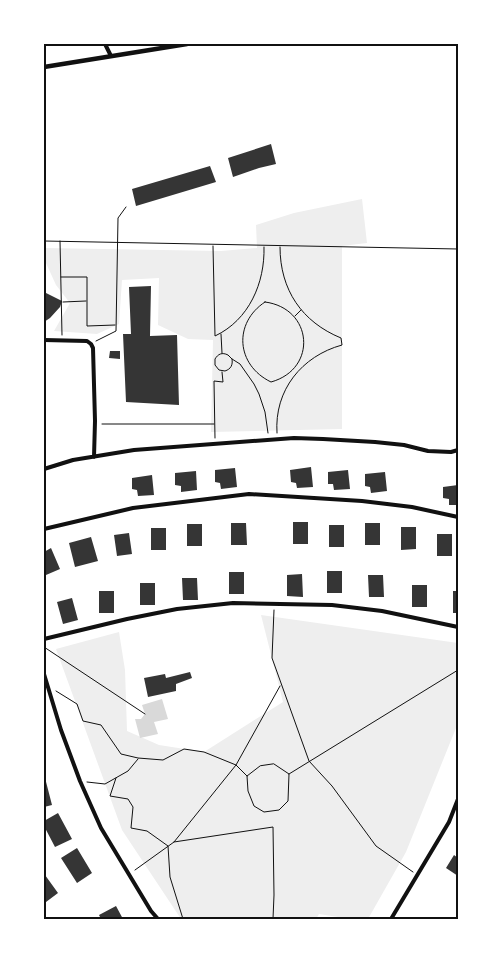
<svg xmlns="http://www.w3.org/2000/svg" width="502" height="963" viewBox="0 0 502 963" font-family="'Fira Sans',sans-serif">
  <rect width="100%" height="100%" fill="#fff"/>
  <path fill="#eee" d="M362,199l5,44 -25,3v183l-131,3 2,-92 -25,-1 -30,-14 1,-47 -37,2 -3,44 -22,10 -43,-3 16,-28 -14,-18 -10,-22 -2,-1v-14l177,3 36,-3 -1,-23 38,-12z
    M261,615l197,28v80l-52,129 -38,67h-27l-3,-2 -19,-3 -3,5h-135l-59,-89 -66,-181 63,-17 6,38 2,61 32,14 45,7 79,-50z"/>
  <path fill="#d9d9d9" d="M162,699l6,20 -14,3 4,12 -18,4 -5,-19h6l4,-5 -3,-9z"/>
  <path fill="#353535" d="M271,144l5,20 -17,4 -26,9 -5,-19z
    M210,166l6,16 -80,24 -4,-17z
    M151,286l-1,50 27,-1 2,70 -53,-3 -3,-68h8l-2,-47z
    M46,293l16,8 -2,6 -10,11 -6,4v-28z
    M110,351h10v8l-11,-1z
    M311,467l2,20 -16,1 -1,-5 -5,-1 -1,-12z
    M235,468l2,19 -16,2 -1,-6 -5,-1v-12z
    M348,470l2,19 -16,1 -1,-6h-5v-12z
    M196,471l1,19 -16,2v-6l-6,-1v-12z
    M385,472l2,19 -16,2 -1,-6 -5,-1v-12z
    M152,475l2,20 -16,1 -1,-6 -5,-1v-11z
    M458,485v20h-9v-6l-6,-1v-11z
    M293,522h15v22h-15z
    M231,523h15l1,22h-16z
    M365,523h15v22h-15z
    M187,524h15v22h-15z
    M329,525h15v22h-15z
    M401,527h15v22l-15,1z
    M151,528h15v22h-15z
    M129,533l3,21 -15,2 -3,-21z
    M437,534h15v22h-15z
    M91,537l7,24 -23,6 -6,-24z
    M51,548l9,21 -14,6 -2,-5v-18z
    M327,571h15v22h-15z
    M229,572h15v22h-15z
    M302,574l1,23 -16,-1v-21z
    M368,575h15l1,22h-15z
    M182,578h15l1,22h-15z
    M140,583h15v22h-15z
    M412,585h15v22h-15z
    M99,591h15v22h-15z
    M453,591h5v22h-5z
    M72,598l6,22 -15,4 -6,-22z
    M190,672l2,6 -16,6v7l-28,6 -4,-19 21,-4 1,4z
    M44,774l8,31 -8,2z
    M58,813l14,26 -17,8 -11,-21v-5z
    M77,848l15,25 -15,10 -16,-25z
    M454,855l4,3v18l-12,-8z
    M45,875l13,18 -12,9 -2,-3v-23z
    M116,906l7,13h-22l-2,-4z"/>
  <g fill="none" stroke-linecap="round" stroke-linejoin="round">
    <path stroke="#111" stroke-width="1" d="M44,241l414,8
      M60,241l2,94
      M213,246l2,90c34,-16 50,-53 49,-89
      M61,277h26v49l28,-1
      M63,302l23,-1
      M265,302c48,6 53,67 6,80 -35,-17 -38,-59 -6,-80z
      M295,316l6,-6
      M221,334l1,19
      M96,341l20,-10 2,-113 8,-11
      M232,359c1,6 -1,10 -7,12l-6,-1 -4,-5v-6c3,-5 7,-7 13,-4l4,4 8,5 14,20 5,10 6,18 3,21
      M102,424h112
      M277,433c-3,-43 25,-77 65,-88l-1,-7c-39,-16 -61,-48 -61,-91
      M215,438l-1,-57 9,1 -1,-10
      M274,610l-2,48 37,103 23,25 44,60 37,26
      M44,647l101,67
      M56,691l21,13 6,17 18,4 20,29 17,4 25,2 21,-11 20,3 32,13 44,-79
      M274,764l15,10 -1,27 -9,9 -15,2 -10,-6 -6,-15 -1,-15 13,-10z
      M289,774l169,-104
      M116,778l-6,18 18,3 5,8 -2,21 16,3 21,15 2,31 13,42
      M87,782l18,2 23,-13 10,-12
      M174,842l99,-15 1,68 -1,24
      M135,870l39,-28 62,-77 11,11"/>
    <path stroke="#111" stroke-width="4" d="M105,44l6,12
      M44,340l43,1 4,3 2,4 2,73 -1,36
      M44,469l29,-9 61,-10 160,-12 29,1 52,3 29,3 24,6 23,1 7,-2
      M44,529l89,-21 116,-14 113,7 50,6 46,10
      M44,639l83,-20 50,-10 56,-6 99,2 50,6 76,16
      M44,674l17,56 19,51 21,47 50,83 7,8
      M391,919l58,-97 9,-23"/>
    <path stroke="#111" stroke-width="4.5" d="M44,67l143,-23"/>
  </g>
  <rect width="502" height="963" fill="none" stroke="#ffffff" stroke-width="90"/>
  <rect x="45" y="45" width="412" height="873" fill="none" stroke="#111" stroke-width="2"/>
</svg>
